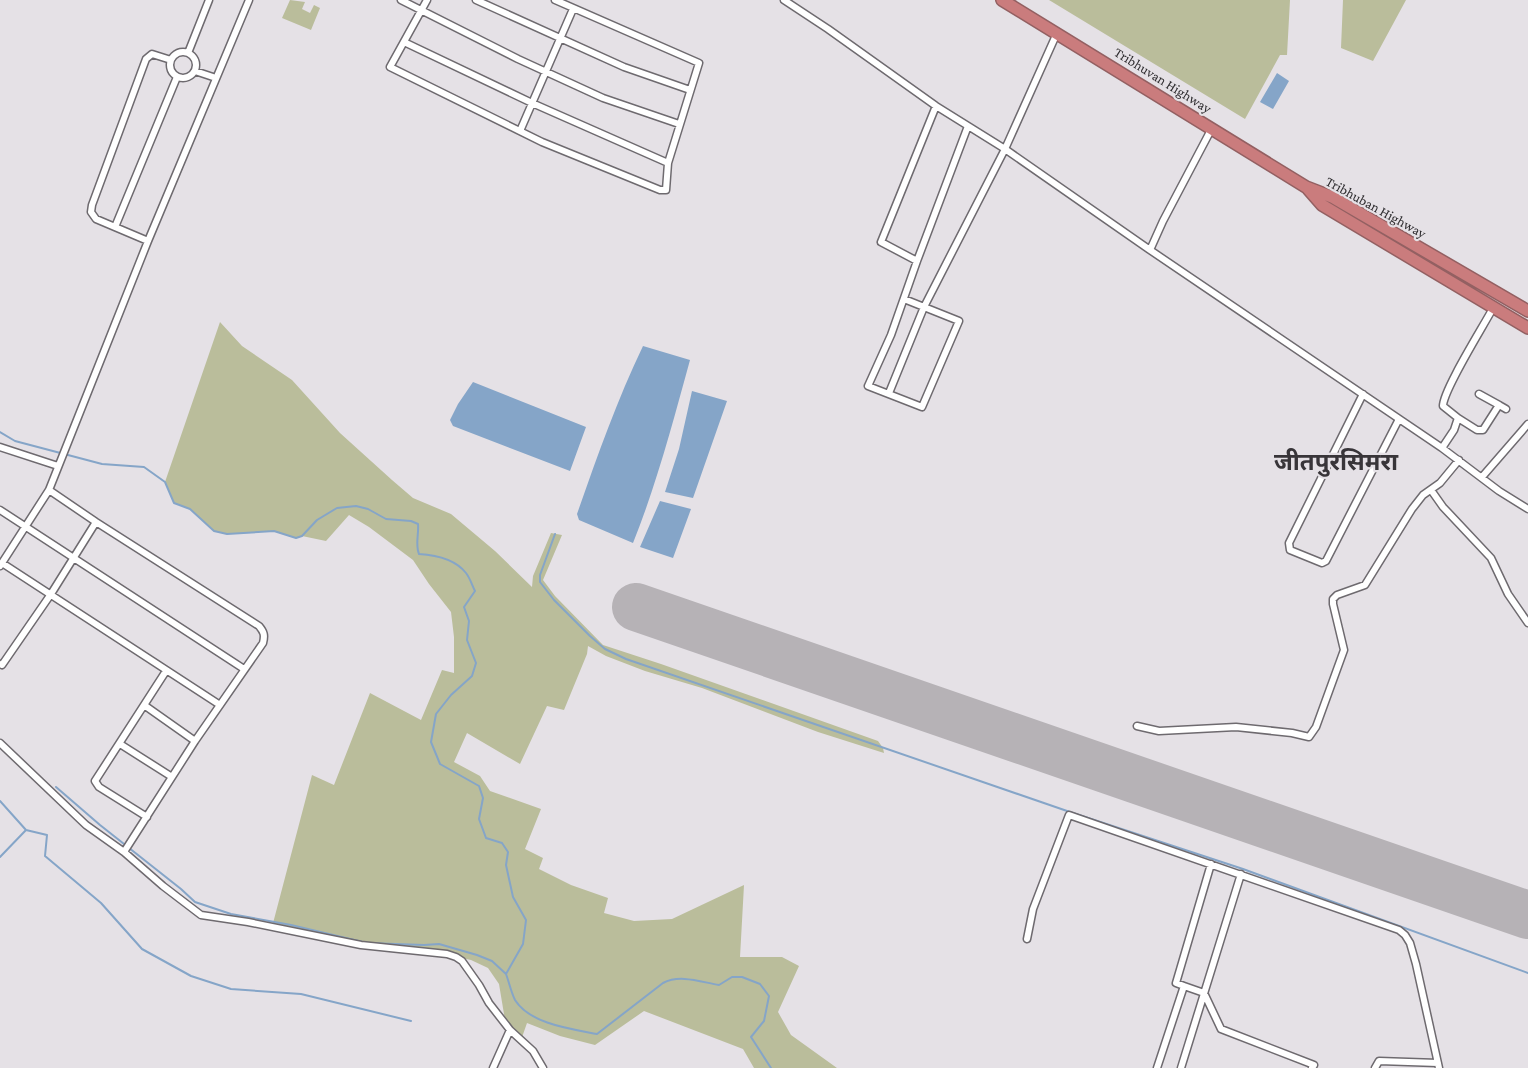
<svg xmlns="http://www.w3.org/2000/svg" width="1528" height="1068" viewBox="0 0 1528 1068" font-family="'Crimson Pro','Noto Sans Devanagari',serif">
  <rect width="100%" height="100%" fill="#e5e1e6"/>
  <path fill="#babd9b" d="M290,0l15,2 -3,7 8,4 4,-8 6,3 -9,22 -29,-12z
    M1049,0h241l-3,55h-7l-35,64z
    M1343,0h63l-33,61 -32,-13z
    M220,322l22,24 50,34 48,53 52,47 21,18 38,16 44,37 37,36 1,-11 18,-43 11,2 -19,45 12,16 48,49 58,19 217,77 5,7 1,5 -66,-21 -116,-44 -57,-17 -39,-15 -18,-10 -1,8 -23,56 -17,-4 -27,58 -53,-31 -13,29 26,14 10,15 51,18 -16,40 18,9 -4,11 32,16 37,13 -4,15 30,8 38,-2 72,-34 -4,72h42l17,9 -21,46 13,23 46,33h-83l-11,-19 -99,-38 -49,34 -35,-9 -33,-13 -7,20 -15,-23 -6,-36 -11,-16 -17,-8 -31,-7 -28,-2 -140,-24 40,-152 22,10 36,-92 51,27 21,-50 12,3v-36l-3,-25 -22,-28 -16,-24 -44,-33 -20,-12 -23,26 -24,-5 -6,2 -22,-7 -47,3 -13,-3 -24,-22 -16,-6 -9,-21z"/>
  <path fill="#85a5c8" d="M1277,73l12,8 -16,28 -13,-7z
    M643,346l47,14c-17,62 -33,123 -57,183l-54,-23 -2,-6c20,-57 40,-114 66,-168z
    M473,382l113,45 -16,44 -117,-45 -3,-6 8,-16z
    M692,391l35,10 -34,97 -28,-6 14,-43z
    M660,501l31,8 -18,49 -33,-11z"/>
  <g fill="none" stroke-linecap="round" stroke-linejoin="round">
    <path stroke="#85a5c8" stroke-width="2" d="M0,432l15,9 87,23 42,3 21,15 9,21 16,6 24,22 13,3 47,-3 22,7 6,-2 15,-16 20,-12 19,-2 12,3 18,10 25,2 7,3c1,10 -3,21 1,30 16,1 36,5 47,19 4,5 6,12 9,18l-11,16 5,14 -2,19 9,23 -4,13 -21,19 -15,19 -5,28 9,22 39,22 4,12 -4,21 7,19 16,5 6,9 -2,13 7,32 13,23 -3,24 -17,30c3,8 5,18 9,26 15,24 56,29 82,34l66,-51c17,-9 38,-1 56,2l13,-8h10l18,7 9,12 -5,25 -13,16 20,31
      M555,534l-15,41v7l14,18 36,36 15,13 21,10 444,153 173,57 285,104
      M56,787l44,38 81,64 14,13 36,12 60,11 76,18 57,2 15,-1 38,11 15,6 14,13
      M0,801l26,29 21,5 -2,21 56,47 41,46 49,27 40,13 70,5 110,27
      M0,857l26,-27"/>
    <path stroke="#b6b2b6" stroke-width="48" d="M636,607l892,308"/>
    <defs>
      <path id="street" d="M401,0l117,59 85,39 76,26
        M427,0l-37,67 152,75 118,48h6l2,-27 31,-100 -144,-63
        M476,0l148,67 66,23
        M784,0l44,29 108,77 69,43 145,101
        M404,42l128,61 136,60
        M170 65a13 13 0 1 1 26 0a13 13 0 1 1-26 0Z
        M188,53l21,-53
        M195,71l21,7
        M1212,128l-49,93 -13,29 292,198 57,43 29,18
        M520,131l53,-122
        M115,227l62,-150
        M148,241l-52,-22 -5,-7 1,-7 54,-146 6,-5 19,6
        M917,261l-36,-19 55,-136
        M904,299l55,22 -37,86 -54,-21 23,-51 26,-74 51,-135
        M889,393l35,-86 81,-158 52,-116
        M1363,394l-74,149 1,7 32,13 4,-2 73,-142
        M1479,394l20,11
        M1458,418l19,12h6l16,-25 7,4
        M0,447l58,19
        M1442,448l12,-18 4,-12 -15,-12c0,-16 40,-79 50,-98
        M1482,477l46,-53
        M49,490l47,32 163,104c5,6 6,9 4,17l-68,98 -71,111
        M1431,490l12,17 48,51 17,36 20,29
        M0,510l244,159
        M2,563l218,142
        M0,566l49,-76 99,-249 101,-241
        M0,664l2,1 49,-71 45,-72
        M144,705l51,36
        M1137,726l22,5 77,-4 56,6 17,4 7,-10 28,-77 -11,-46v-5l4,-4 28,-10 47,-76 11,-14 17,-12 19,-23
        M0,743l86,82 38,27 39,34 38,29 47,7 113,23 86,9 9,3 6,4 17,24 10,18 21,27 -17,38
        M120,744l52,33
        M147,817l-48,-30 -4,-6 71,-110
        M1027,939l6,-30 36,-94 330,115 6,5 5,8 6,21 23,104
        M1184,986l-8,-3 35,-119
        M510,1030l23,21 10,17
        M1157,1068l27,-82 20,7 17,36 93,36 -2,3
        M1181,1068l60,-194
        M1375,1068l4,-7 59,2"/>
      <path id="highway" d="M1002,0l304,187 26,10 196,114
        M1308,189l14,16 206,123"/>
    </defs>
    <use href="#street" stroke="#6e6a6f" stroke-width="9"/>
    <use href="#highway" stroke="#936062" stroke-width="14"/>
    <use href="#street" stroke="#fff" stroke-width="6"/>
    <use href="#highway" stroke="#ca7c7d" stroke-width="11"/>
  </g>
  <g text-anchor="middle" stroke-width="4.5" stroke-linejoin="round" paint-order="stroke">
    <g font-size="14" fill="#2e2c2f" stroke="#e5e1e6">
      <text transform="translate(1163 80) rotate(32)" y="5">Tribhuvan Highway</text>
      <text transform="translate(1376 207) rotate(29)" y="5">Tribhuban Highway</text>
    </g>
    <g font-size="24" font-weight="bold" fill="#383539" stroke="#e5e1e6">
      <text x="1336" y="470">जीतपुरसिमरा</text>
    </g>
  </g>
</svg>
